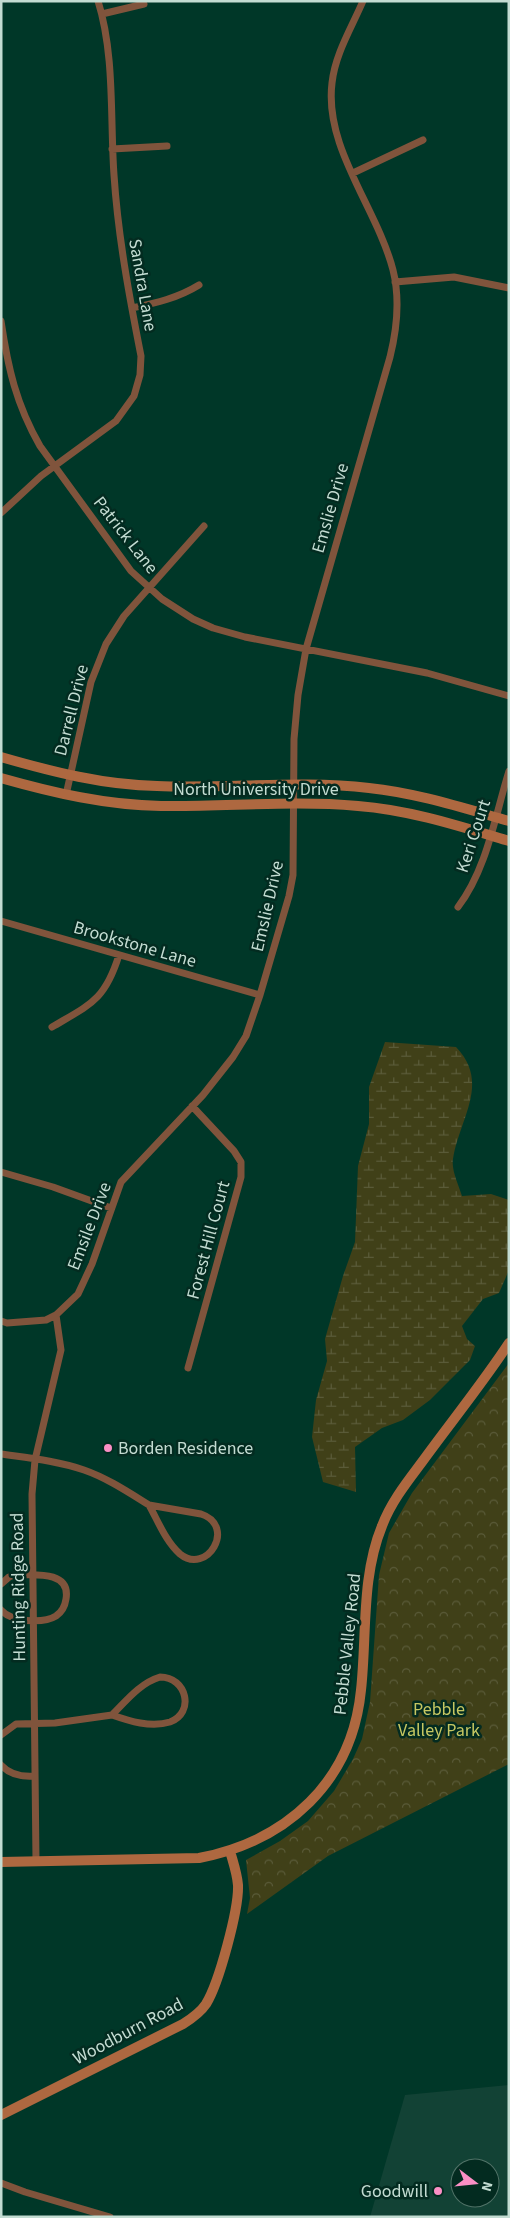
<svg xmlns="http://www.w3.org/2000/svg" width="510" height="2218" viewBox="0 0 510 2218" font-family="'Source Sans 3',sans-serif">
  <defs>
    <pattern id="wetland-marsh" width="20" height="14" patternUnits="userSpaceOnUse" patternTransform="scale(1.25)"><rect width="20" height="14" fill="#404018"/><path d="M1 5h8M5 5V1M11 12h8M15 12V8" fill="none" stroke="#5a5b39"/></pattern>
    <pattern id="park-crowns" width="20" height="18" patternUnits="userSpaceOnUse" patternTransform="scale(1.25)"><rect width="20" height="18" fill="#404018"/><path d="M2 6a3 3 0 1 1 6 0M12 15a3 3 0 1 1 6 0" fill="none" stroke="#5a5b39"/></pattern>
  </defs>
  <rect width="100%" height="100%" fill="#003728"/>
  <path fill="#124235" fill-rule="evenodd" d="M509,2085v132h-139l35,-122zM460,2168h30v30h-30z"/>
  <path fill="url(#wetland-marsh)" d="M385,1042l71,5c35,36 3,72 -3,112 -2,11 6,27 9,37l29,-2 18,6v70l-10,23 -16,6 -21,27 5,13 8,7 -5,14 -40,40 -27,20 -21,8 -27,19 1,45 -33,-10 -11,-45 4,-37 11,-39 -2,-22 18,-63 12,-34 3,-76 11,-42v-37z"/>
  <path fill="url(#park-crowns)" d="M509,1363v401l-181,92 -81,58 3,-16 -4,-38 34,-19 28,-20 26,-30 19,-32 9,-20 8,-37 9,-127 10,-42 23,-40z"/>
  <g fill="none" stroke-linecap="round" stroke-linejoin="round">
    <path stroke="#80543c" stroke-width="7" d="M102,14l42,-10
      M112,149l55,-3
      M353,173l70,-33
      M395,282l59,-5 55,11
      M132,308c24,-5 46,-10 67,-23
      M1,321c7,47 15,83 39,125l91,125 31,28 31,20 20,9 32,9 182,36 82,23
      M1,513l40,-37 75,-55 18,-25 6,-21 1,-19c-12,-61 -23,-120 -27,-181 -4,-56 1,-120 -16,-174
      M66,795l25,-113 15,-38 18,-28 80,-90
      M458,907c29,-38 37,-91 51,-136
      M1,921l259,74
      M52,1027c39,-23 53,-27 67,-72
      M1,1172l52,15 58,21
      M1,1321l6,2 39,-3 10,-5 22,-21 14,-30 29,-82 82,-87 30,-38 13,-21 14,-41 29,-99 4,-21 1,-136 4,-44 8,-46 84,-292c7,-28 10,-59 3,-87 -16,-62 -69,-122 -61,-187 3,-29 20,-56 31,-82
      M188,1368l53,-191v-15l-7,-11 -42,-45
      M1,1454c28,4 57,7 83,16 23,8 44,22 65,35
      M149,1505l52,9c36,12 6,62 -21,40 -14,-12 -22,-33 -31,-49z
      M1,1584l8,-7 6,-2c18,0 56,-5 51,24 -1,7 -4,13 -10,17 -13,8 -45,6 -55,-6
      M160,1677c27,0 35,36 10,45 -19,6 -41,-1 -58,-7 14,-14 28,-32 48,-38z
      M1,1735l15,-11 39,-1 57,-8
      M1,1765c9,10 21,12 34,11
      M36,1861l-4,-367 3,-34 26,-110 -5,-35
      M1,2183l24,9 85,25"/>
    <path stroke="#ae6840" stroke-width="10" d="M1,757c52,15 103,28 156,29 71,3 142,-6 212,2 48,5 94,20 140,33
      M1,778c53,15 105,27 160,28 66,1 131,-6 197,0 52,4 101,20 151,35
      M1,1862l198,-4c88,-17 153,-76 162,-168 6,-54 0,-113 21,-164 9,-24 25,-44 40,-64 29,-40 60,-78 87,-119
      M1,2115l182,-91c8,-5 17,-11 23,-20 13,-21 33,-95 32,-119 -1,-12 -5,-23 -8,-34"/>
  </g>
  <g fill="#fb8fc5" stroke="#032b20" stroke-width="2">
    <circle cx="108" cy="1448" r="5"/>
    <circle cx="438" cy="2191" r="5"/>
  </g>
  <g text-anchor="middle" stroke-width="5" stroke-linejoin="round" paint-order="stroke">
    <g font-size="18" fill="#c3dcd2" stroke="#032b20">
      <text transform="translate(143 285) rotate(80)" y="6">Sandra Lane</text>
      <text transform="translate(330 508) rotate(-74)" y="6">Emslie Drive</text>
      <text transform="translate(126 535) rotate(52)" y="6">Patrick Lane</text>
      <text transform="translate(71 710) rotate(-76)" y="6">Darrell Drive</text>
      <text x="256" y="795">North University Drive</text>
      <text transform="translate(473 836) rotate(-72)" y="6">Keri Court</text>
      <text transform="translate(267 906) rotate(-77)" y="6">Emslie Drive</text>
      <text transform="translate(135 944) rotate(16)" y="6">Brookstone Lane</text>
      <text transform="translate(89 1226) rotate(-69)" y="6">Emsile Drive</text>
      <text transform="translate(208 1240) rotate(-75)" y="6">Forest Hill Court</text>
      <text transform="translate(18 1587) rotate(-91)" y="6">Hunting Ridge Road</text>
      <text transform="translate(347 1644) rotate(-84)" y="6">Pebble Valley Road</text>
      <text transform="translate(128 2031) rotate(-28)" y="6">Woodburn Road</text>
    </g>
    <g font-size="18" fill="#c3dcd2" stroke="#032b20" text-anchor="start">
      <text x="118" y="1454">Borden Residence</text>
      <text x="428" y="2197" text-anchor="end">Goodwill</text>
    </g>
    <g font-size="18" fill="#c6c762" stroke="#032b20">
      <text x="439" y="1715">Pebble<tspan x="439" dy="21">Valley Park</tspan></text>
    </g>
  </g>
  <rect width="510" height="2218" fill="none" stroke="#c3dcd2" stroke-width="5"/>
  <g transform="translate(475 2183) rotate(106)"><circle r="24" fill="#032b20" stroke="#507267"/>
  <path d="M0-4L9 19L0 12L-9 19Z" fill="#fb8fc5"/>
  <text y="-8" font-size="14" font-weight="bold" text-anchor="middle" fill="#c3dcd2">N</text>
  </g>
</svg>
